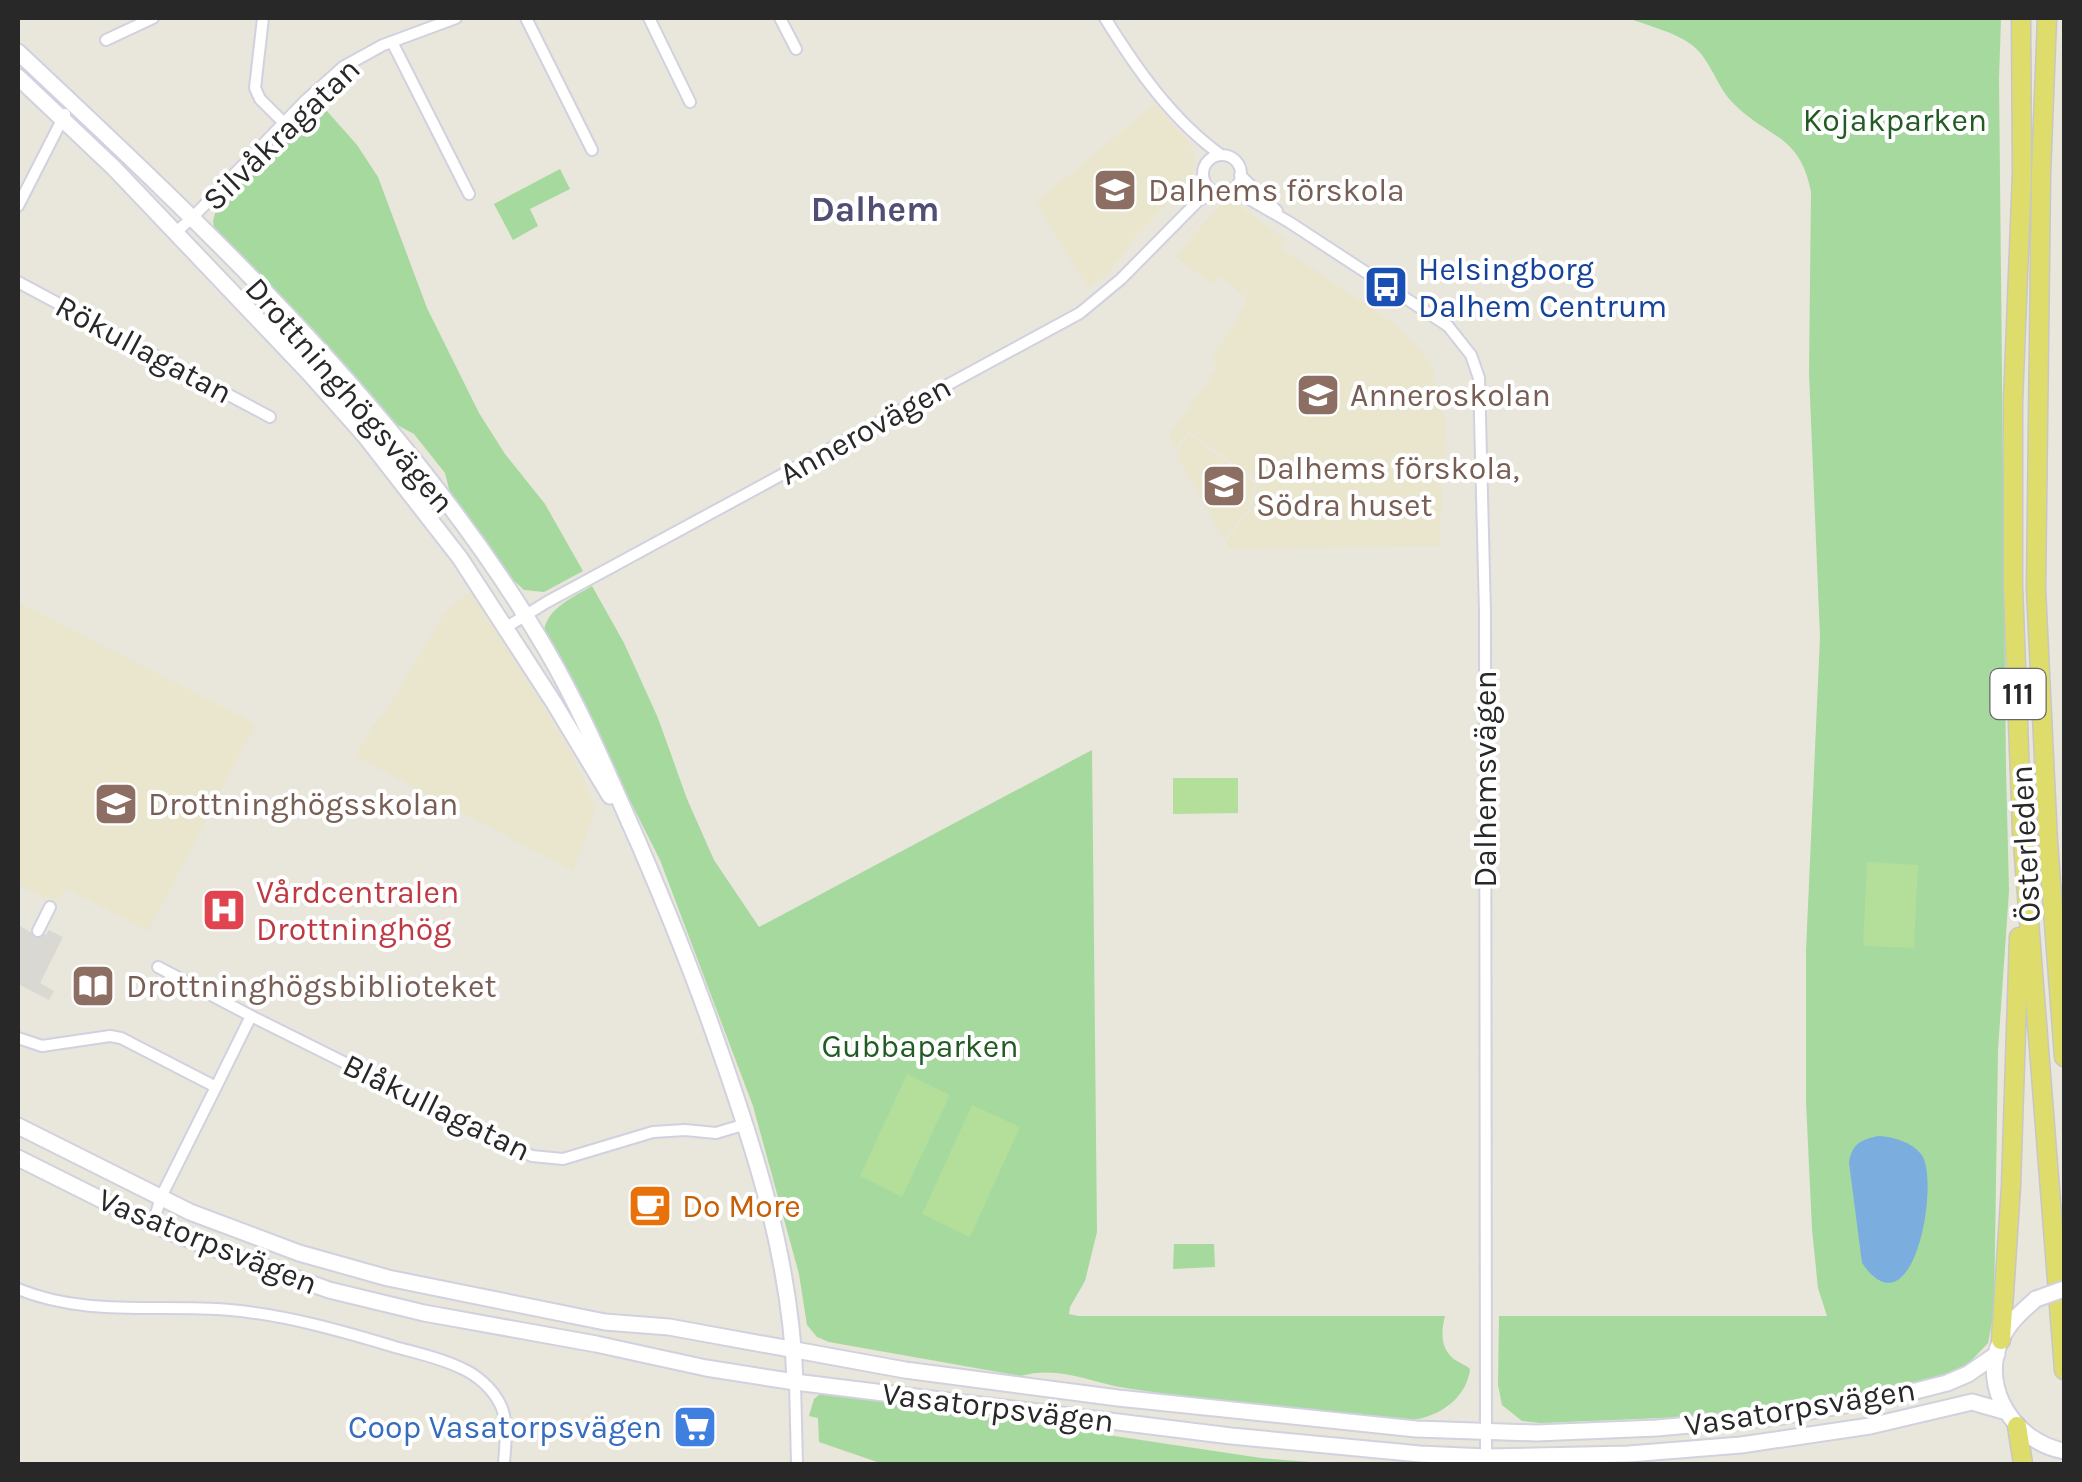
<svg xmlns="http://www.w3.org/2000/svg" width="2082" height="1482" viewBox="0 0 2082 1482" font-family="Karla,sans-serif">
  <rect width="100%" height="100%" fill="#e9e6db"/>
  <path fill="#e9e6cd" d="M1155,104l32,36 6,11 3,15 -8,16 -55,57 -25,35 -20,14 -52,-86z
    M1233,201l51,38 -4,8 118,79 33,38 15,60 -7,122 -210,3 -3,-8 24,-30 7,-21 -3,-12 -66,-47 -13,18 -6,-13 49,-69 -6,-8 34,-54 -1,-9 -26,-20 -7,8 -37,-28 47,-53z
    M1189,434l64,48 1,7 -6,21 -24,29 -48,-85z
    M471,592l59,92 42,70 24,54 -23,63 -218,-115 18,-30 11,-12 59,-98 13,-14z
    M18,602l238,122 -108,207 -82,-43 -12,15 -36,-18z"/>
  <path fill="#a5d99e" d="M1628,18h373l-2,61 7,690 3,122 -11,159 -4,263 -6,30 -18,19 -24,16 -132,23 -129,16 -144,6 -19,-2 -20,-16 -4,-20 1,-69h328l-9,-28 -6,-59 -6,-127v-151l14,-314 -11,-264 2,-181c-11,-59 -45,-54 -79,-90 -16,-17 -21,-42 -40,-57 -17,-13 -43,-19 -64,-27z
    M319,102l38,43 21,32 49,131 52,105 26,41 40,50 38,67 -39,21 -20,-2 -17,-16 -56,-77 -6,-24 -31,-39 -24,-13 -42,-51 -133,-136 -2,-13 3,-11z
    M560,169l10,20 -40,20 8,17 -25,14 -19,-36z
    M592,586l32,57 34,75 29,81 27,61 45,67 333,-177 5,482 -12,49 -15,26 -1,7 9,2h367c-4,16 -5,33 10,44 5,3 11,5 15,9 -3,27 -27,45 -52,50 -19,3 -49,-3 -69,-5 -74,-6 -150,-14 -223,-26 -36,-6 -69,-23 -105,-12l-192,-34 -12,-5 -10,-12 -8,-51 -46,-168 -93,-246 -116,-230c5,-23 28,-32 48,-44z
    M1174,1244h40l1,23 -42,2z
    M821,1393h8l432,65 72,6h-450l-64,-22 -1,-24 -9,-2 5,-17z"/>
  <path fill="#b3df9b" d="M1173,778h65v35l-65,1z
    M1867,862l51,3 -4,83 -51,-2z
    M907,1074l43,21 -48,102 -42,-21z
    M972,1105l48,22 -50,110 -48,-23z"/>
  <path fill="#dad8d2" d="M18,925l14,8 3,-4 11,6 3,-5 14,7 -23,46 14,8 -5,9 -31,-16z"/>
  <path fill="#7baedf" d="M1879,1136c15,1 32,6 42,18 20,24 -7,184 -59,109l-13,-100c2,-19 13,-24 30,-27z"/>
  <g fill="none" stroke-linecap="round" stroke-linejoin="round">
    <defs>
      <path id="street" d="M263,18l-8,70 5,11 24,24
        M526,18l66,132
        M649,18l41,84
        M780,18l16,31
        M1105,18c31,50 67,102 116,137
        M106,40l47,-22
        M392,42l77,152
        M1203 174a19 19 0 1 1 38 0a19 19 0 1 1-38 0Z
        M1240,175l37,36
        M1232,189l57,33 159,104 23,29 8,23 6,234 1,852
        M18,206l47,-92
        M175,233l17,-15 113,-117 38,-34 40,-22 73,-27
        M18,282l252,135
        M505,628l42,-26 533,-289 41,-34 78,-79 19,-8
        M38,931l12,-24
        M158,967l93,49 281,140 31,3 90,-27 32,-2 31,3 30,-9
        M18,1038l24,8 68,-10 11,2 95,49 -55,110 -8,27
        M216,1087l35,-71
        M18,1289c68,28 140,15 212,21 56,5 112,21 165,37 22,6 46,11 66,21 16,7 31,20 39,36 9,17 5,41 4,60
        M795,1382l2,82"/>
      <path id="secondary" d="M18,52c192,180 395,370 529,599 36,62 63,128 92,193 24,56 47,112 68,170 43,120 84,239 88,368
        M18,77l96,91 196,206 55,62 95,122 94,145 56,93
        M18,1126l172,86 109,41 89,25 217,44 64,5 236,43 213,28 298,31 120,4 121,-5 120,-11 119,-21 51,-13 21,-9 29,-20
        M18,1158l120,60 44,19 147,53 95,23 172,31 110,24 89,14 436,54 189,18 66,3 143,-3 112,-9 129,-19 102,-24 35,10
        M2036,1299c-15,13 -28,24 -36,43 -20,48 16,100 64,109"/>
      <path id="primary" d="M2021,18l1,155 -9,229v183l9,246 42,539
        M2047,18l-6,156 -5,415 12,253 16,215
        M2001,1340l10,-154 8,-249
        M2017,1426l6,38"/>
    </defs>
    <use href="#street" stroke="#d1d1df" stroke-width="14"/>
    <use href="#secondary" stroke="#d1d1df" stroke-width="19"/>
    <use href="#primary" stroke="#c7c7c7" stroke-width="21"/>
    <use href="#street" stroke="#fff" stroke-width="10"/>
    <use href="#secondary" stroke="#fff" stroke-width="15"/>
    <use href="#primary" stroke="#dedd6b" stroke-width="18"/>
    <defs>
      <path id="secondary-bridge" d="M2036,1299l28,-10"/>
    </defs>
    <use href="#secondary-bridge" stroke="#d1d1df" stroke-width="19" stroke-linecap="butt"/>
    <use href="#secondary-bridge" stroke="#fff" stroke-width="15"/>
  </g>
  <defs>
    <symbol id="school-square" viewBox="-11 -11 22 22"><rect x="-9" y="-9" width="18" height="18" rx="4" fill="#8d6e63" stroke="#fff"/><path d="M0-5L7-2L0 1L-7-2ZM-4 1L0 2.5L4 1V4Q0 6-4 4Z" fill="#fff"/></symbol>
    <symbol id="bus-square" viewBox="-11 -11 22 22"><rect x="-9" y="-9" width="18" height="18" rx="4" fill="#1a4fb4" stroke="#fff"/><path d="M-5-6H5V4H4V6H2V4H-2V6H-4V4H-5ZM-3.5-4V0h7V-4ZM-3.5 1.2v1.5H-2V1.2ZM2 1.2v1.5H3.5V1.2Z" fill="#fff"/></symbol>
    <symbol id="hospital-square" viewBox="-11 -11 22 22"><rect x="-9" y="-9" width="18" height="18" rx="4" fill="#e0444e" stroke="#fff"/><path d="M-5-5h3v3.5h4V-5h3V5h-3V1.5h-4V5h-3Z" fill="#fff"/></symbol>
    <symbol id="library-square" viewBox="-11 -11 22 22"><rect x="-9" y="-9" width="18" height="18" rx="4" fill="#8d6e63" stroke="#fff"/><path d="M-6-4Q-3-5.5-.7-3.5V5Q-3 3-6 4ZM6-4Q3-5.5 .7-3.5V5Q3 3 6 4Z" fill="#fff"/></symbol>
    <symbol id="cafe-square" viewBox="-11 -11 22 22"><rect x="-9" y="-9" width="18" height="18" rx="4" fill="#e8710a" stroke="#fff"/><path d="M-5.5-4.5H6V0H3Q3 3.5 0 3.5H-2.5Q-5.5 3.5-5.5 0ZM3-3.2v2h1.7v-2ZM-6 4.5H4V6H-6Z" fill="#fff"/></symbol>
    <symbol id="supermarket-square" viewBox="-11 -11 22 22"><rect x="-9" y="-9" width="18" height="18" rx="4" fill="#3f7fe0" stroke="#fff"/><path d="M-6-5.5h2.5l.6 2H6L4.5 2H-2.5L-4.4-4H-6ZM-1.5 3.2a1.3 1.3 0 1 0 .1 0ZM3 3.2a1.3 1.3 0 1 0 .1 0Z" fill="#fff"/></symbol>
  </defs>
  <g fill-rule="evenodd">
    <use href="#school-square" x="1090" y="165" width="50" height="50"/>
    <use href="#bus-square" x="1361" y="262" width="50" height="50"/>
    <use href="#school-square" x="1293" y="370" width="50" height="50"/>
    <use href="#school-square" x="1199" y="461" width="50" height="50"/>
    <use href="#school-square" x="91" y="779" width="50" height="50"/>
    <use href="#hospital-square" x="199" y="885" width="50" height="50"/>
    <use href="#library-square" x="68" y="961" width="50" height="50"/>
    <use href="#cafe-square" x="625" y="1181" width="50" height="50"/>
    <use href="#supermarket-square" x="670" y="1402" width="50" height="50"/>
  </g>
  <g text-anchor="middle" stroke-width="8" stroke-linejoin="round" paint-order="stroke">
    <rect fill="#fff" stroke="#686868" stroke-width="2.5" x="1990.5" y="669" width="55" height="50" rx="8"/>
    <g font-size="30" font-weight="bold" fill="#282828">
      <text x="2018" y="704">111</text>
    </g>
    <g font-size="32" fill="#225b23" stroke="#fff">
      <text x="1895" y="131">Kojakparken</text>
      <text x="920" y="1057">Gubbaparken</text>
    </g>
    <g font-size="32" fill="#282828" stroke="#fff">
      <text transform="translate(281 134) rotate(-44)" y="11">Silvåkragatan</text>
      <text transform="translate(144 349) rotate(28)" y="11">Rökullagatan</text>
      <text transform="translate(350 395) rotate(49)" y="11">Drottninghögsvägen</text>
      <text transform="translate(865 430) rotate(-29)" y="11">Annerovägen</text>
      <text transform="translate(1485 779) rotate(-90)" y="11">Dalhemsvägen</text>
      <text transform="translate(2025 844) rotate(-93)" y="11">Österleden</text>
      <text transform="translate(437 1107) rotate(26)" y="11">Blåkullagatan</text>
      <text transform="translate(208 1241) rotate(22)" y="11">Vasatorpsvägen</text>
      <text transform="translate(998 1407) rotate(7)" y="11">Vasatorpsvägen</text>
      <text transform="translate(1800 1407) rotate(-9)" y="11">Vasatorpsvägen</text>
    </g>
    <g font-size="32" fill="#785e54" stroke="#fff" text-anchor="start">
      <text x="1148" y="201">Dalhems förskola</text>
      <text x="1350" y="406">Anneroskolan</text>
      <text x="1256" y="479">Dalhems förskola,<tspan x="1256" dy="37">Södra huset</tspan></text>
      <text x="148" y="815">Drottninghögsskolan</text>
      <text x="126" y="997">Drottninghögsbiblioteket</text>
    </g>
    <g font-size="32" fill="#164399" stroke="#fff" text-anchor="start">
      <text x="1418" y="280">Helsingborg<tspan x="1418" dy="37">Dalhem Centrum</tspan></text>
    </g>
    <g font-size="32" fill="#be3a42" stroke="#fff" text-anchor="start">
      <text x="256" y="903">Vårdcentralen<tspan x="256" dy="37">Drottninghög</tspan></text>
    </g>
    <g font-size="32" fill="#c56008" stroke="#fff" text-anchor="start">
      <text x="682" y="1217">Do More</text>
    </g>
    <g font-size="32" fill="#366cbe" stroke="#fff" text-anchor="end">
      <text x="662" y="1438">Coop Vasatorpsvägen</text>
    </g>
    <g font-size="35" font-weight="bold" fill="#504e73" stroke="#fff">
      <text x="875" y="221">Dalhem</text>
    </g>
  </g>
  <rect width="2082" height="1482" fill="none" stroke="#282828" stroke-width="40"/>
</svg>
